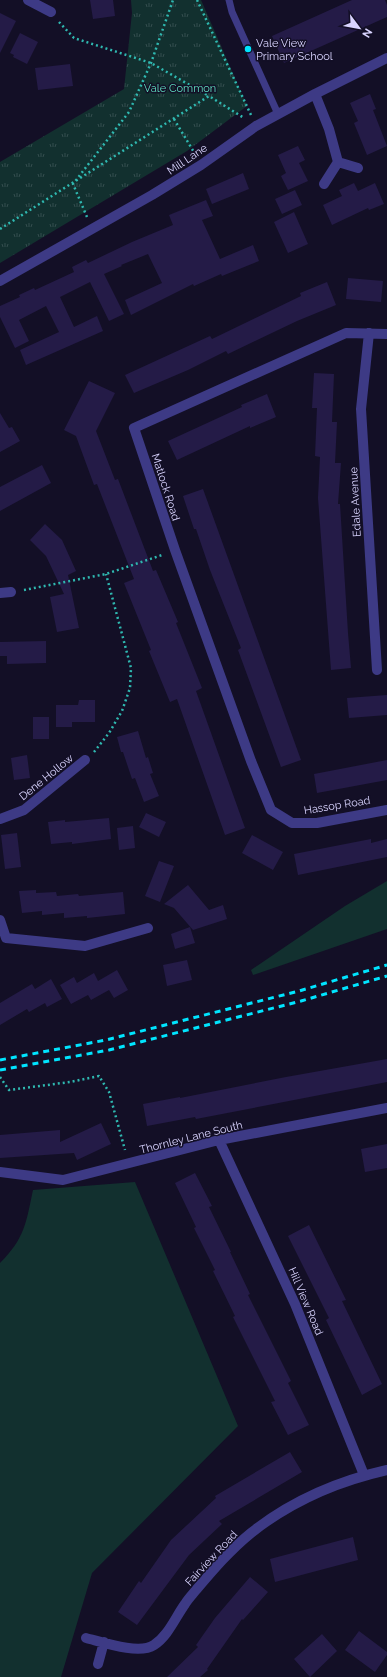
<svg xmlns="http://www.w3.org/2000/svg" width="387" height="1677" viewBox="0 0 387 1677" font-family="Raleway,sans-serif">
  <defs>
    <pattern id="park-tufts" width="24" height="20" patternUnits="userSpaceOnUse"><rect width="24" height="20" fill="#12302f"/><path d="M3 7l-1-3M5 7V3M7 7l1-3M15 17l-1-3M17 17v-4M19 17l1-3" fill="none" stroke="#344d4e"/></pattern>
  </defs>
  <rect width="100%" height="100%" fill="#130f26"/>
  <path fill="#12302f" d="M387,881v48l-134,46 -2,-5 94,-64z
    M135,1182l103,244 -146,147 -31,104h-61v-414c25,-25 26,-40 33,-73z"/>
  <path fill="url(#park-tufts)" d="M131,0h70l46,106 -60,45 -187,112v-101l124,-73 8,-76z"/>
  <path fill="#241b47" d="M90,0h23l2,16 -22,3z
    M352,0h33l2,5v12l-103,46 -12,-27z
    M0,13l16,8 -16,32z
    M20,33l18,9 -11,22 -14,-7 1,-2 -4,-2z
    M70,64l3,22 -35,4 -3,-22z
    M370,94l6,15 -3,1 14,36 -20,9 -13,-32 4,-2 -8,-18z
    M298,146l7,14 -6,3 9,18 -20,9 -7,-14 5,-3 -8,-18z
    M243,173l6,16 -37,15 -6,-15z
    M354,183l4,8 17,-8 9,21 -15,6 -1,-2 -36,17 -9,-20 19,-9 -3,-6z
    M295,190l7,15 -20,9 -7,-15z
    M206,200l7,16 -11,4 18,39 33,-14 6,16 -37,15 -1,-2 -27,12 -1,-2 -62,31 -6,-15 37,-17 -14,-29 -27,11 1,1 -18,8 20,40 -15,7 -19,-39 -30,15 14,30 23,-11 6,15 -77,34 -6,-15 39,-18 -13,-26 -27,14 10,21 -14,7 -15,-31v-11l20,-9 -1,-2 15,-7 1,2 39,-18 -2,-5 14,-7 2,3 44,-21 41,-17 -4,-10z
    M294,212l14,32 -20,9 -14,-31z
    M348,278l35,3 -2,21 -35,-3z
    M327,282l9,23 -39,16 -69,33 -2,-3 -38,19 -54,23 -9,-18 85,-39 2,3 89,-43 -1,-3z
    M314,373l20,1 -2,48h5l-2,41h6l-3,41h2l8,129 3,35 -20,2 -13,-172 2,-41 -5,-1 2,-48h-5z
    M89,381l26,12 -19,38 19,49 3,-1 35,92 3,-1 22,52 -2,1 26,65 -6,3 49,137 -20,7 -48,-136 -7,3 -21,-51 2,-1 -27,-67 10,-4 -37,-95 -3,1 -18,-49 -12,-6z
    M267,394l9,23 -26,11v-2l-73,34 -9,-19 74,-34 -1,-2z
    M0,413l9,15 3,-1 8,14 -20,11z
    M42,465l9,18 -51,28v-24z
    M203,489l98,271 -20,7 -43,-117 3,-2 -31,-78 -14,-41h-2l-11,-33z
    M45,524l17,16 14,31 -8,4 11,53 -22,4 -7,-35 14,-3 -18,-38 -16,-16z
    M46,641v22l-39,1v-8h-7v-14z
    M387,695v20l-38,3 -2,-20z
    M79,700h16v22h-23v5h-16v-22h22z
    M33,717h16v22h-16z
    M138,731l8,27 2,-1 5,16 -3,1 9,22 -15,6 -9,-24 -3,1 -9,-27h-2l-4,-15z
    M27,755l3,23 -16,2 -3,-22z
    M387,760v20l-70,13 -3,-19z
    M146,813l20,9 -7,15 -20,-10z
    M109,818l2,21 -39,5v-2l-21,2 -3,-22 17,-2v2z
    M133,826l2,22 -16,2 -2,-22z
    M17,833l4,34 -16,2 -4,-34z
    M252,835l31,17 -10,18 -31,-17z
    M371,839v4l16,-4v18l-89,18 -4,-21z
    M159,861l15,5 -14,36 -15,-6z
    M188,885l21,25 14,-5 4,14 -34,11 -19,-22 -10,-4z
    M36,890v3l20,-1 1,4 21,-2 1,2 44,-4 2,22 -38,4v-2l-23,2v-5l-22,2v-4l-20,2 -3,-22z
    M190,927l5,16 -20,6 -4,-15z
    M187,960l5,20 -25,6 -4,-21z
    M117,970l11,20 -14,8 -5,-8 -18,10 -3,-5 -17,9 -11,-19 14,-8 3,6 17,-10 4,8z
    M51,979l11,20 -15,8 -2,-4 -16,9 -2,-3 -27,16v-22l32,-19 3,5z
    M387,1059v23l-191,37 -1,-2 -48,9 -4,-22 37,-7v1l106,-21z
    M101,1123l10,21 -34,16 -3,-7 -74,5v-23l60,-5v12z
    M387,1144v24l-22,4 -4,-23z
    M195,1173l17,33 -3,1 22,45h-1l20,42 -2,1 43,86 -3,2 21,42 -21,10 -17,-33 4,-1 -42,-84 2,-1 -22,-45 2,-1 -21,-42 2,-1 -21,-44z
    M309,1225l37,75 -4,1 40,83 -20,11 -36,-75 3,-2 -41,-82z
    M290,1452l12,20 -83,49 3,3 -33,31 -52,70 -19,-13 21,-31 2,2 30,-43 45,-42 -1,-2z
    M353,1537l5,23 -83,22 -5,-23z
    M250,1577l18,15 -25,28 -1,-1 -35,50 1,1 -8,7h-33l31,-30 -2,-2 19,-27z
    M359,1631l28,21v3l-12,17 -30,-22z
    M322,1634l15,17 -27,26 -16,-18z"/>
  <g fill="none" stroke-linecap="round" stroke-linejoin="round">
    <path stroke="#2fb8b0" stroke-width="2.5" stroke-dasharray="2 3" stroke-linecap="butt" d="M197,0l54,115
      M59,22l15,16 77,25 58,33
      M174,119l21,35
      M87,217l-14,-33 56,-72 22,-49 22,-63
      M0,229l209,-133 35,22
      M24,590l82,-16 56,-19
      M94,752l15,-19 13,-22 8,-23 1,-20 -25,-94
      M0,1077l9,13 61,-8 29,-6 10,16 16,58"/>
    <path stroke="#3d3a85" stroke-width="7" d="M229,0l3,12 46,102"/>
    <path stroke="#3d3a85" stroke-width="10" d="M28,0l23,12
      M315,94l14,35 9,33 20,6
      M324,184l14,-22
      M0,281l152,-86 49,-30 55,-39 59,-32 72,-36
      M369,333l-8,76 16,261
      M387,334l-41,-1 -212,95 41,122 76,211 20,49 21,13h25l70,-13
      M0,593l11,-1
      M0,819l24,-9 61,-50
      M0,920l6,18 79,8 63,-18
      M219,1140l76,164 69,171
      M0,1172l63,8 156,-40 168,-32
      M86,1638c16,4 53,17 68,7 14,-9 21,-27 31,-41 3,-5 7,-9 11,-14 17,-20 34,-40 55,-57 39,-31 87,-52 136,-63
      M98,1664l6,-22"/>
    <path stroke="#00e5ff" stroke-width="3" stroke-dasharray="6 5" stroke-linecap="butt" d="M0,1060l106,-20 193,-49 88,-26
      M0,1070l109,-20 192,-49 86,-25"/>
  </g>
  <circle fill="#00e5ff" stroke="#130f26" stroke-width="1.5" cx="248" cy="49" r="4"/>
  <g text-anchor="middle" stroke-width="3" stroke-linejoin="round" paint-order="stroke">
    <g font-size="11" fill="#d9d4ff" stroke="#130f26" text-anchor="start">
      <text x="256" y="47">Vale View<tspan x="256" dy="13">Primary School</tspan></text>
    </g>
    <g font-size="11" fill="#5fe0c0" stroke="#130f26">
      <text x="180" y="92">Vale Common</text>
    </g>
    <g font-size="11" fill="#d9d4ff" stroke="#130f26">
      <text transform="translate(187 159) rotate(-34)" y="4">Mill Lane</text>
      <text transform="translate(166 487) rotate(72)" y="4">Matlock Road</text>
      <text transform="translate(355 502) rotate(-93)" y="4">Edale Avenue</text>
      <text transform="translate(46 777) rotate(-39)" y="4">Dene Hollow</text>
      <text transform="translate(337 805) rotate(-9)" y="4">Hassop Road</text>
      <text transform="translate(191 1137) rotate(-14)" y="4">Thornley Lane South</text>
      <text transform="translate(306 1301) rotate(67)" y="4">Hill View Road</text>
      <text transform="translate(211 1558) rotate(-47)" y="4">Fairview Road</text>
    </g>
  </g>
  <g transform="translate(359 28) rotate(122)" stroke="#130f26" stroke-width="3" paint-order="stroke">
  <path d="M0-3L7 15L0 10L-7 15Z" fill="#d9d4ff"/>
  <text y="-6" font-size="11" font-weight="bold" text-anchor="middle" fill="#d9d4ff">N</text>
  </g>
</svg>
